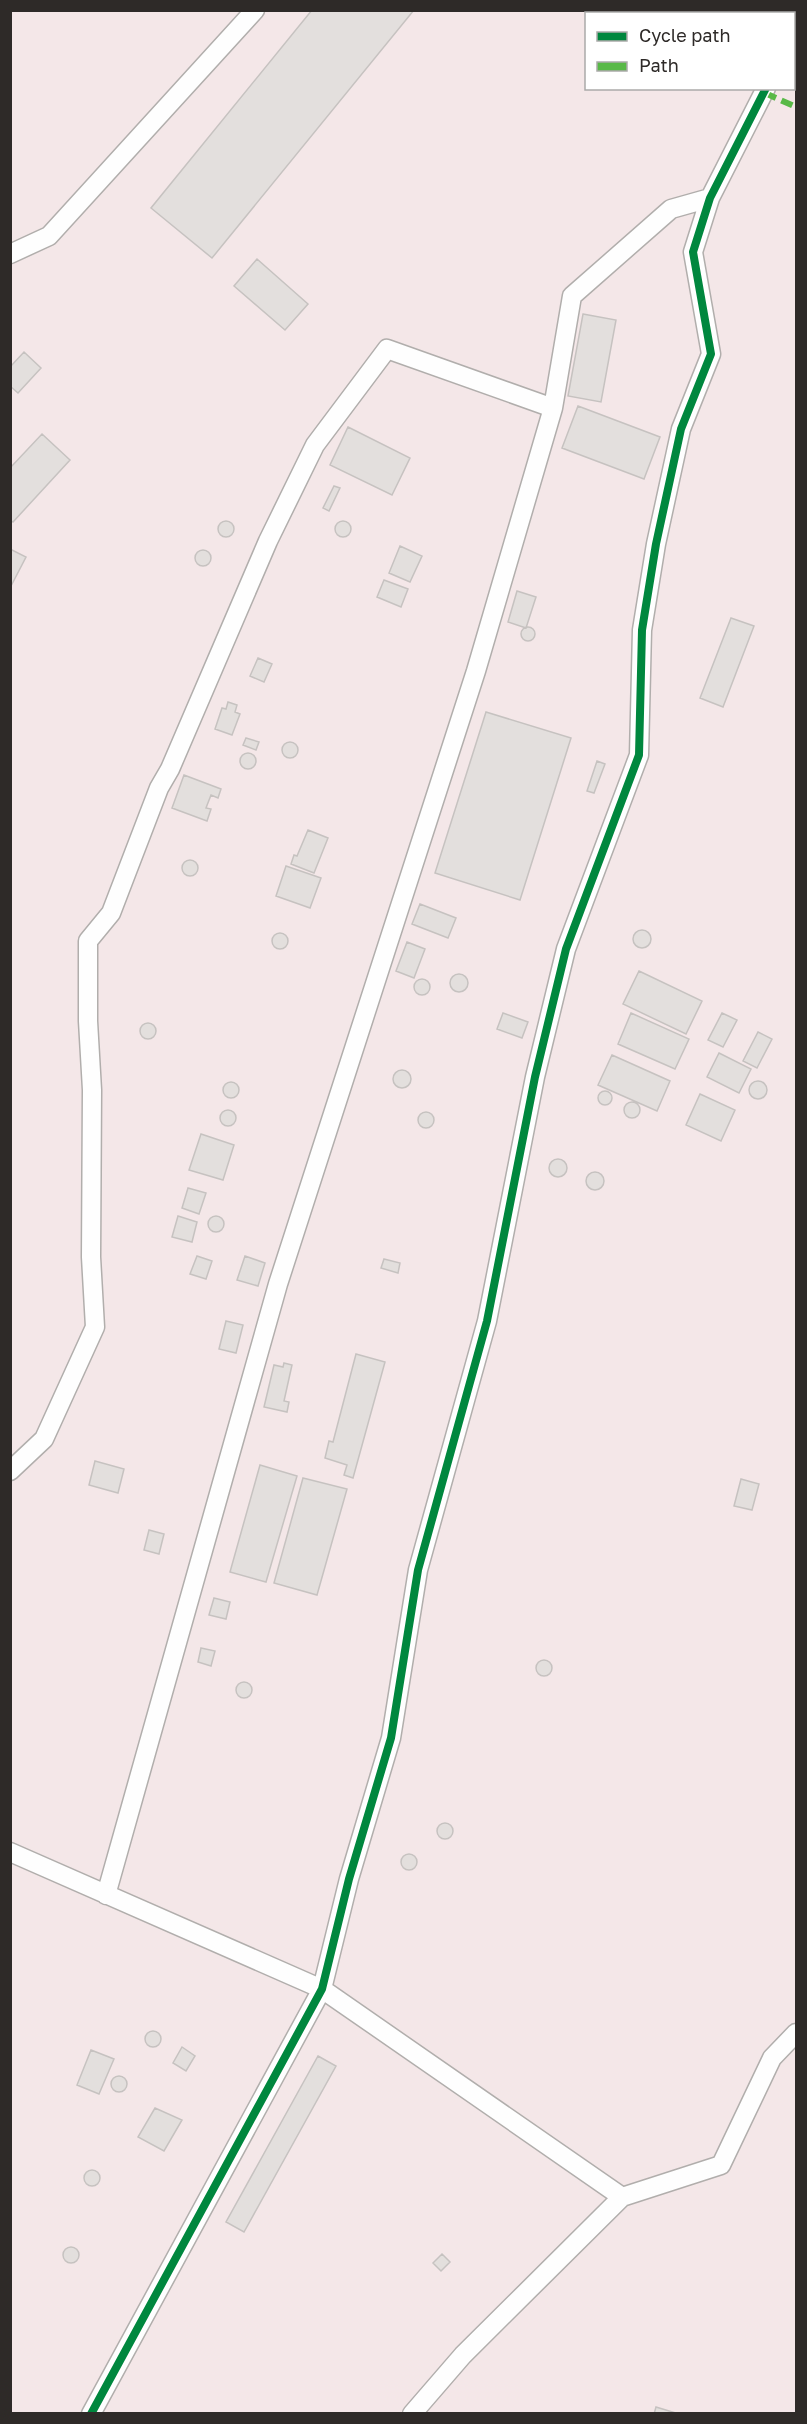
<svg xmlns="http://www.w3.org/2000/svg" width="807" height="2424" viewBox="0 0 807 2424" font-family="'Golos Text',sans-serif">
  <rect width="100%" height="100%" fill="#fbf7f5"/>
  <path fill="#f4e7e8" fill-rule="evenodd" d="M11,11h785v2402h-785zM586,14h208v74h-208z"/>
  <path fill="#e3dfdd" stroke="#c6c2c0" stroke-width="1.5" d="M312,10h102l-202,248 -61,-50z
    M257,259l51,45 -23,26 -51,-44z
    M583,314l33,6 -15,82 -33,-6z
    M24,352l17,16 -23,25 -8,-7v-19z
    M578,406l82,31 -16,42 -82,-31z
    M348,427l62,31 -18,37 -62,-30z
    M42,434l28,26 -57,62 -3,-2v-52z
    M334,486l6,2 -11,23 -6,-3z
    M335 529a8 8 0 1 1 16 0a8 8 0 1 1-16 0Z
    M218 529a8 8 0 1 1 16 0a8 8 0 1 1-16 0Z
    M400,546l22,10 -12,26 -21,-9z
    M10,549l16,8 -16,31z
    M195 558a8 8 0 1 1 16 0a8 8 0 1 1-16 0Z
    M384,580l24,9 -7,18 -24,-10z
    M517,591l19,6 -10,31 -18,-6z
    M731,618l23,8 -31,81 -23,-9z
    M521 634a7 7 0 1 1 14 0a7 7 0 1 1-14 0Z
    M258,658l14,6 -8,18 -14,-6z
    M228,702l9,3 -2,7 5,2 -8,21 -17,-6 7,-21 4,1z
    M486,712l85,26 -51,162 -85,-27z
    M246,738l13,4 -3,8 -13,-5z
    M282 750a8 8 0 1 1 16 0a8 8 0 1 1-16 0Z
    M240 761a8 8 0 1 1 16 0a8 8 0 1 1-16 0Z
    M597,761l8,3 -11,29 -7,-2z
    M184,775l37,14 -3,9 -7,-3 -5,13 5,1 -4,12 -35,-13z
    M308,830l20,8 -14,35 -23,-9 3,-9 3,1z
    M182 868a8 8 0 1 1 16 0a8 8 0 1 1-16 0Z
    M286,866l35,12 -11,30 -34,-12z
    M420,904l36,14 -8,20 -36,-14z
    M633 939a9 9 0 1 1 18 0a9 9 0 1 1-18 0Z
    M272 941a8 8 0 1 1 16 0a8 8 0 1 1-16 0Z
    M407,942l18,7 -11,29 -18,-7z
    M639,971l63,30 -16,33 -63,-30z
    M450 983a9 9 0 1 1 18 0a9 9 0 1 1-18 0Z
    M414 987a8 8 0 1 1 16 0a8 8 0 1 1-16 0Z
    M503,1013l25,9 -6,16 -25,-9z
    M631,1013l58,26 -14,30 -57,-25z
    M722,1013l15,7 -14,27 -15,-7z
    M140 1031a8 8 0 1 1 16 0a8 8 0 1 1-16 0Z
    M758,1032l14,7 -15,29 -14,-7z
    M719,1053l32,16 -12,24 -32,-16z
    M612,1055l58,26 -13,30 -59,-26z
    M393 1079a9 9 0 1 1 18 0a9 9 0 1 1-18 0Z
    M749 1090a9 9 0 1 1 18 0a9 9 0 1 1-18 0Z
    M223 1090a8 8 0 1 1 16 0a8 8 0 1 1-16 0Z
    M598 1098a7 7 0 1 1 14 0a7 7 0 1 1-14 0Z
    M700,1094l35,16 -14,31 -35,-16z
    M624 1110a8 8 0 1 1 16 0a8 8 0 1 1-16 0Z
    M220 1118a8 8 0 1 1 16 0a8 8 0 1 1-16 0Z
    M418 1120a8 8 0 1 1 16 0a8 8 0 1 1-16 0Z
    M201,1134l33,11 -11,35 -34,-10z
    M549 1168a9 9 0 1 1 18 0a9 9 0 1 1-18 0Z
    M586 1181a9 9 0 1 1 18 0a9 9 0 1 1-18 0Z
    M188,1188l18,5 -7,21 -17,-6z
    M208 1224a8 8 0 1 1 16 0a8 8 0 1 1-16 0Z
    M178,1216l19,6 -5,20 -20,-5z
    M197,1256l15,5 -6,18 -16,-5z
    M245,1256l20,7 -7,23 -21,-6z
    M384,1259l16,4 -2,10 -17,-5z
    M226,1321l17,4 -7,28 -17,-4z
    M356,1354l29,8 -32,116 -9,-3 3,-10 -22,-7 4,-17 4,1z
    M284,1363l8,2 -8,36 5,1 -2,10 -23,-5 10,-42 9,2z
    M95,1461l29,8 -6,24 -29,-8z
    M260,1465l37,11 -31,106 -36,-10z
    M303,1478l44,11 -30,106 -43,-12z
    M741,1479l18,5 -7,26 -18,-4z
    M149,1530l15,4 -5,20 -15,-4z
    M214,1598l16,4 -4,17 -17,-4z
    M201,1648l14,3 -4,15 -13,-4z
    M536 1668a8 8 0 1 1 16 0a8 8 0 1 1-16 0Z
    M236 1690a8 8 0 1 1 16 0a8 8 0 1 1-16 0Z
    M437 1831a8 8 0 1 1 16 0a8 8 0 1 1-16 0Z
    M401 1862a8 8 0 1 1 16 0a8 8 0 1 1-16 0Z
    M145 2039a8 8 0 1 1 16 0a8 8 0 1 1-16 0Z
    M182,2047l13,9 -9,15 -13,-8z
    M91,2050l23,9 -15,35 -22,-9z
    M318,2056l18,10 -92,166 -18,-10z
    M111 2084a8 8 0 1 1 16 0a8 8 0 1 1-16 0Z
    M155,2108l27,12 -18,31 -26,-14z
    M84 2178a8 8 0 1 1 16 0a8 8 0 1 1-16 0Z
    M63 2255a8 8 0 1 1 16 0a8 8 0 1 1-16 0Z
    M442,2254l8,8 -9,9 -8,-8z
    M656,2407l23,7h-25z"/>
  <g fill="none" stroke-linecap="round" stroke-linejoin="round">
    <defs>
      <path id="minor" d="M747,10l2,4
        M10,254l39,-18 206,-226
        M10,1471l34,-32 51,-112 -4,-70 1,-167 -4,-69v-80l23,-28 48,-125 11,-19 98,-228 47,-96 72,-96 166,59
        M10,1852l312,137 300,208
        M106,1895l172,-611 198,-613 77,-263 19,-112 99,-87 39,-11
        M91,2414l231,-425 27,-110 42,-141 27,-168 69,-249 48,-244 31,-128 73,-194 3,-125 14,-86 25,-115 30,-75 -18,-102 17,-54 56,-110
        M412,2414l51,-59 159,-158 99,-32 51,-107 24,-25"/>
    </defs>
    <use href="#minor" stroke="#b1aeac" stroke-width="21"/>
    <use href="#minor" stroke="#fefefe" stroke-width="18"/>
    <path stroke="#58b947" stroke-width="6" stroke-dasharray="12 6" stroke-linecap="butt" d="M765,93l31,14"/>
    <defs>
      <path id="cycleway" d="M91,2414l231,-425 27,-110 42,-141 27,-168 69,-249 48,-244 31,-128 73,-194 3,-125 14,-86 25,-115 30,-75 -18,-102 17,-54 56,-110"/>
    </defs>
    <use href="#cycleway" stroke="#fff" stroke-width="11"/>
    <use href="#cycleway" stroke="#00873e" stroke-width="8"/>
  </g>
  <rect width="807" height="2424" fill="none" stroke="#2e2a28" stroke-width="24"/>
  <rect x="585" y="12" width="210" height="78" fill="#ffffff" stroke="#abaaa9" stroke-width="1.5"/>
  <rect x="597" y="32" width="30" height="9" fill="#00873e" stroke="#abaaa9" stroke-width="1.5"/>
  <text x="639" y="42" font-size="18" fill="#2e2a28">Cycle path</text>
  <rect x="597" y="62" width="30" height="9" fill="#58b947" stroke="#abaaa9" stroke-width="1.5"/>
  <text x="639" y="72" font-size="18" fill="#2e2a28">Path</text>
</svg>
